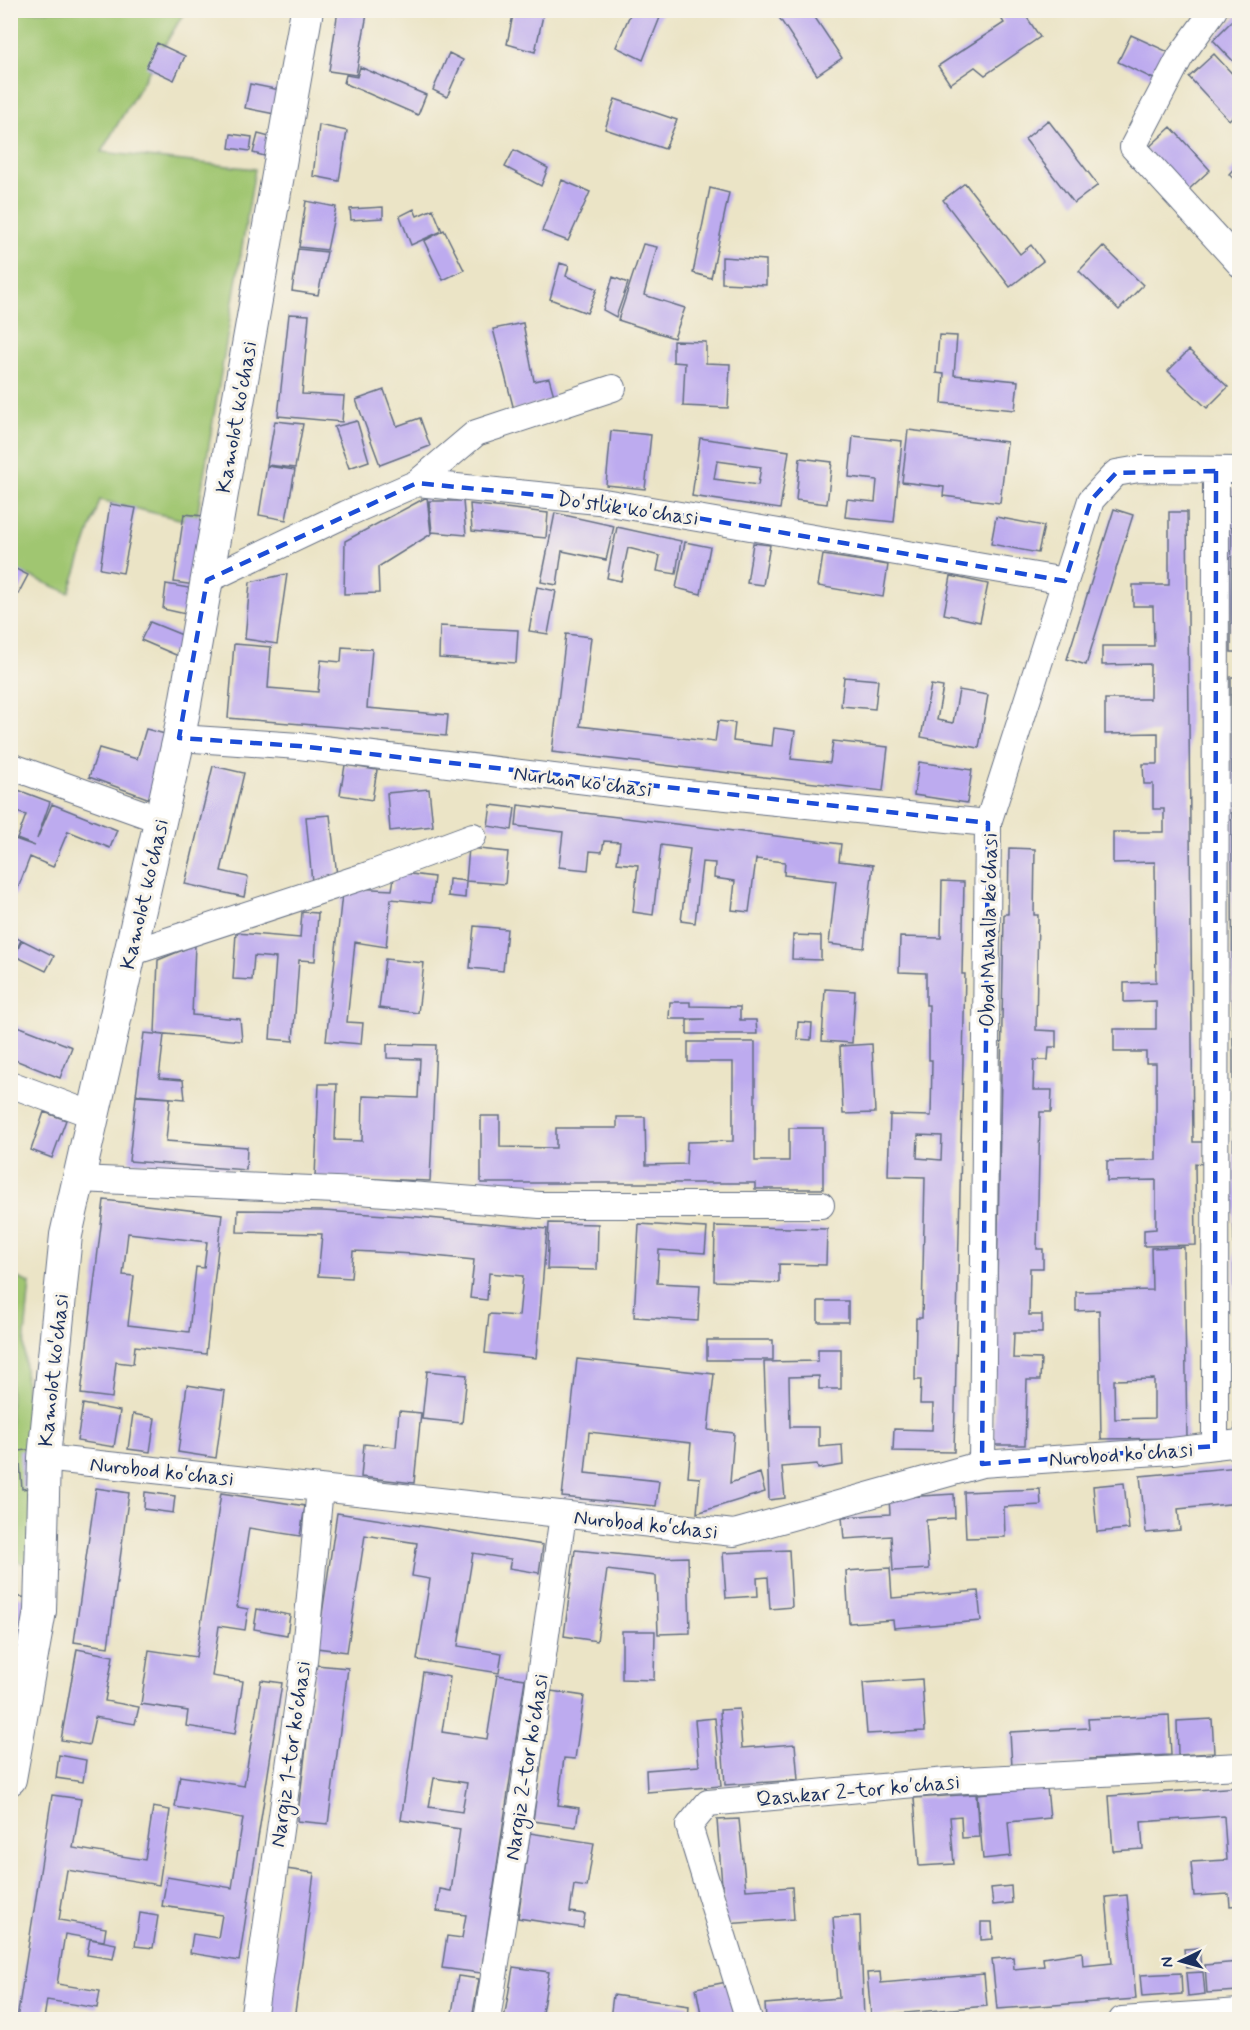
<svg xmlns="http://www.w3.org/2000/svg" width="1250" height="2030" viewBox="0 0 1250 2030" font-family="Mynerve,sans-serif">
  <rect width="100%" height="100%" fill="#f7f3e8"/>
  <filter id="ink" filterUnits="userSpaceOnUse"><feTurbulence type="fractalNoise" baseFrequency=".0167" numOctaves="2"/><feDisplacementMap in="SourceGraphic" scale="12" xChannelSelector="R" yChannelSelector="G"/><feConvolveMatrix kernelMatrix="1 2 1 2 8 2 1 2 1" color-interpolation-filters="sRGB"/></filter>
  <filter id="wash" filterUnits="userSpaceOnUse"><feTurbulence type="fractalNoise" baseFrequency=".008" numOctaves="4" result="noise"/><feDisplacementMap in="SourceGraphic" scale="24" xChannelSelector="R" yChannelSelector="G"/><feGaussianBlur stdDeviation="1.35" result="paint"/><feColorMatrix in="noise" values="0 0 0 0 0 0 0 0 0 0 0 0 0 0 0 0 0 1.4 0 .05"/><feComposite in="paint" operator="in"/></filter>
  <g filter="url(#wash)">
    <rect width="100%" height="100%" fill="#ebe4c6"/>
    <path fill="#a0c671" stroke="#5e7a68" stroke-width="1.5" d="M10,11h175l-84,141 154,17 -59,354 -96,-23 -31,93 -58,-25z
      M10,1275l20,8 -6,64 7,157 4,63 -24,-8z"/>
    <g id="blocks">
      <path fill="#bdabef" fill-rule="evenodd" d="M338,10h14l15,4 -11,61 -27,-4z
        M514,10l30,1 -9,41 -28,-8z
        M632,10h31l-20,50 -27,-13z
        M785,10h25l32,48 -25,17 -39,-59z
        M996,10h26l18,27 -55,38 -10,-8 -25,17 -12,-18 66,-43z
        M1239,14v42l-5,6 -21,-22z
        M1131,35l44,20 -13,28 -44,-21z
        M157,43l28,13 -11,24 -28,-13z
        M449,53l14,7 -16,37 -14,-7z
        M1214,54l25,27v29l-10,10 -40,-43z
        M360,67l66,28 -8,20 -74,-32 2,-8 11,2z
        M250,84l40,8 -5,24 -40,-8z
        M615,99l62,21 -12,29 -60,-20z
        M1048,120l50,65 -24,18 -49,-64z
        M319,125l28,6 -8,50 -26,-5z
        M1171,127l39,43 -25,23 -39,-43z
        M231,134l21,3 -2,14 -21,-3z
        M258,134l23,6 -5,19 -23,-6z
        M514,150l34,18 -7,18 -36,-19z
        M1239,163v22l-10,-11z
        M562,180l28,12 -22,49 -26,-10z
        M965,183l55,71 11,-9 12,16 -33,26 -67,-87z
        M710,188l19,5 -18,85 -18,-5z
        M306,201l30,6 -9,43 -28,-3z
        M383,207v11l-32,2 -1,-11z
        M414,209l3,7 16,-7 9,22 -31,14 -11,-29z
        M444,230l20,40 -21,10 -19,-39z
        M643,244l14,3 -13,48 41,13 -11,30 -56,-18z
        M1103,246l40,39 -24,25 -40,-39z
        M298,249l29,3 -9,43 -26,-4z
        M722,257l44,3v25l-44,-2z
        M560,263l9,3 -3,10 31,13 -10,24 -37,-14z
        M613,277l15,6 -12,34 -13,-7z
        M289,314l20,1 -7,79 42,2 -2,26 -64,-6z
        M523,323l11,58 15,-3 6,21 -41,11 -21,-81z
        M939,335l18,1 -3,39 64,6 -3,29 -73,-7 2,-29 -8,-1z
        M673,341l33,1v21l24,1 -2,44 -45,-2 2,-43 -12,-1z
        M1189,350l39,37 -21,21 -39,-37z
        M384,390l13,36 23,-8 10,28 -50,19 -24,-65z
        M275,421l28,3 -8,44 -28,-3z
        M357,421l12,40 -20,7 -15,-41z
        M908,430l99,12 -7,61 -57,-7 1,-9 -42,-5z
        M611,431l40,4 -6,54 -39,-4z
        M853,436l49,5 -8,81 -49,-5 2,-18 28,3 2,-22 -28,-3z
        M700,438l89,13 -9,58 -88,-13zM717,461l44,6 -3,18 -44,-6z
        M800,458l32,4 -5,42 -31,-4z
        M267,466l28,4 -9,50 -27,-5z
        M1232,489h7v163h-8z
        M427,497l4,37 -53,33 1,26 -35,1 1,-53z
        M429,501h34l3,34 -34,-3z
        M110,504l26,4 -13,65 -23,-4z
        M470,504l78,9 -2,25 -74,-7z
        M1114,509l19,6 -47,150 -19,-6z
        M1169,512h18l6,630h10v22l-8,-1 1,82 -52,1v-16l12,-1v-49l-49,1v-20l49,-1v-97h-10v-11h-32v-23h42v-28l-32,1v-19l32,-1 -1,-120 -42,1v-31h51v-23h-11v-25h-9l-1,-20h15v-31l-53,1v-35h45v-35l-48,1v-19h52l-1,-40h-20v-21h36z
        M555,513l59,13 -8,34 -44,-9 -5,34 -16,-3z
        M184,514l29,3 -11,69 -28,-4z
        M996,517l48,9 -6,27 -47,-9z
        M617,527l64,14 -5,33 -19,-3 3,-15 -32,-8 -7,33 -14,-3z
        M685,542l25,5 -9,47 -25,-6z
        M753,543l17,2 -7,40 -16,-2z
        M823,555l65,10 -5,32 -65,-11z
        M10,566l18,9 -10,19 -8,-3z
        M287,574l-10,70 -32,-5 5,-57z
        M951,576l37,8 -8,38 -36,-8z
        M166,584l34,6 -5,26 -32,-7z
        M537,587l19,4 -8,43 -19,-3z
        M150,622l42,17 -9,19 -42,-18z
        M440,626l78,4 -2,33 -77,-5z
        M566,634l25,3 -11,89 135,16 3,-21 17,2 -2,18 39,5 2,-18 21,3 -4,28 39,4 3,-22 55,6 -5,44 -331,-39z
        M234,644l37,3 -3,41 50,4 3,-32 20,2 1,-15 30,2 -5,59 81,7 -2,21 -218,-18z
        M844,677l34,3 -3,29 -34,-3z
        M1231,677h8v754h-4z
        M931,685l12,2 -6,33 16,3 6,-33 29,5 -9,53 -58,-11z
        M146,729l23,6 -19,64 -61,-22 10,-29 38,11z
        M919,762l53,8 -5,33 -53,-8z
        M345,765l32,5 -5,30 -32,-5z
        M213,766l31,7 -23,98 27,6 -4,20 -59,-13z
        M10,787l40,15 -13,37 15,-35 65,26 -7,18 -42,-17 -15,36 -23,-10 -15,39 -5,-1v-44l5,-12 20,7 -18,-7 9,-24 -16,-5z
        M429,789l4,37 -43,5 -3,-38z
        M491,805l24,3 -3,22 -24,-4z
        M518,805l323,39 -2,17 34,4 -9,83 -35,-4 7,-63 -52,-6 1,-13 -29,-3 -7,53 -17,-2 3,-29 -21,-3 1,-15 -13,-1 -7,61 -14,-2 9,-72 -29,-4 -8,70 -20,-3 5,-47 -21,-2 3,-21 -16,-1 -2,11 -12,-1 -2,19 -29,-3 4,-35 -47,-6z
        M330,815l7,61 -25,6 -6,-65z
        M469,848l39,4 -3,32 -39,-3z
        M1009,848l26,1 -1,66h4l-2,115 20,1v16h-7l-1,13h-14l-1,30h19l-1,22h-11l-3,137h6v19h-13l-1,47h13v18h-28l-1,25 28,1 -1,21h-13l-2,65h-31l10,-531h4z
        M395,872l39,5 -3,26 -40,-4 -5,48 -31,-5 -8,80 16,1 -2,21 -35,-3 16,-147 12,-6 38,2z
        M449,879l17,2 -1,17 -17,-2z
        M942,881l22,1 -2,92h3l-11,478 -61,-1 1,-22 38,1 1,-26h-13l1,-24h-6l1,-62h6l3,-141 -37,-1 2,-61 41,1 1,-56h-3v-55h-3v-32l-27,-1 1,-35 41,1zM918,1135l24,1 -1,24 -24,-2z
        M302,912l16,1 -3,48 -16,-1 -6,81 -23,-2 6,-81 -22,-2 -2,24 -19,-1 3,-46 64,5z
        M474,926l33,3 -4,42 -33,-3z
        M10,935l11,5 -7,15 -4,-1z
        M793,935l28,1v24l-29,-1z
        M22,940l32,16 -8,15 -31,-15z
        M195,945l-3,70 48,4 2,22 -87,-8 3,-73z
        M385,959l39,4 -6,50 -39,-5z
        M825,989l30,2 -3,52 -30,-2z
        M670,1002h20v4l50,1v13h16l1,14h-70v-14l18,-1h-36z
        M798,1022l14,1 -1,17 -14,-1z
        M10,1023l62,24 -12,31 -50,-20z
        M144,1033l20,2 -5,43 24,2 2,19 -49,-4z
        M688,1042h67v119h34v-33h34v61h-68v-6h-274v-67h19v31l56,1v-20h61v-11h28l1,48 40,-1 1,-22 46,-1v-79h-45z
        M387,1044l49,1 -6,136 -115,-4 4,-93h18l-2,56 27,1 1,-45 55,2 2,-39 -33,-1z
        M872,1044l3,69 -32,1 -3,-68z
        M136,1096l34,2 -4,43 81,6 -1,23 -117,-9z
        M44,1112l22,8 -14,38 -21,-8z
        M104,1200l118,14 -16,140 -71,-8 -2,18 -17,-2 -4,36 -31,-4zM128,1233l79,9 -3,26 -8,-1 -7,65 -61,-7 6,-49 -11,-1z
        M238,1210l85,1 95,6 129,12 -11,129 -51,-5 4,-39 30,2 4,-40 -34,-3 -2,27 -17,-2 4,-38 -60,-6 -61,-3 -2,27 -33,-2 4,-42 -85,-2z
        M549,1223l49,1 -1,46 -50,-1z
        M639,1224l68,4 -2,25 -46,-3 -2,33 43,2 -2,36 -64,-4z
        M715,1226l112,3 -1,36 -47,-1v19l-65,-2z
        M1184,1247l3,191 -86,1 -2,-129 -23,1v-19l76,-2 -1,-42zM1154,1379v39l-39,1 -1,-39z
        M818,1301h30v21h-30z
        M707,1340h66v20h-66z
        M818,1349h23v40h-22v-13l-30,1 1,50h29v20l23,-2 1,20 -25,4 -1,-5 -35,3 3,31 -16,2 -5,-138 54,-1z
        M577,1359l137,15 -6,56 26,3 -4,50 30,-10 5,19 -68,21 3,-35 -12,-1 3,-34 -102,-11 -4,41 74,8 -3,25 -94,-9z
        M427,1371l40,4 -5,48 -40,-4z
        M187,1385l38,6 -9,67 -38,-6z
        M83,1404l37,7 -6,36 -37,-6z
        M399,1411l22,2 -7,70 -53,-6 3,-33 32,3z
        M133,1414l22,4 -5,34 -22,-3z
        M34,1449l3,38 -15,2 -3,-38z
        M1239,1467v36l-61,6 2,21 -34,3 -6,-57z
        M1124,1483l5,46 -32,3 -4,-46z
        M96,1488l33,5 -21,154 -34,-5z
        M1040,1489l1,16 -37,2 1,30 -39,1 -2,-46z
        M145,1492l30,4 -2,17 -29,-4z
        M221,1493l84,13 -5,30 -51,-8 -12,79 11,2 -3,21 -26,-4 -7,50 31,5 -8,53 -49,-8 2,-15 -47,-7 8,-54 47,7z
        M954,1494l1,24 -29,2 3,49 -36,2 -2,-35 -47,3 -2,-22 48,-3 -1,-16z
        M337,1513l206,32 -4,28 -30,-5 2,-9 -38,-6 -15,93 44,7 -3,20 -82,-13 13,-81 -18,-3 5,-33 -52,-8 -18,117 -30,-4z
        M575,1550l80,8 33,-1 2,76 -32,1 -2,-58 -49,-6 -10,71 -33,-5z
        M789,1550l3,57 -22,2 -2,-32 -11,1 1,18 -32,2 -3,-45z
        M890,1568l2,30 86,-7 3,30 -87,7 -1,-8 -44,3 -3,-52z
        M10,1596l20,2 -11,86 -9,-1z
        M257,1609l33,6 -3,20 -33,-6z
        M622,1631h33l-1,49 -32,-1z
        M77,1649l36,7 -8,45 34,6 -4,17 -40,-7 -6,28 -28,-5z
        M316,1665l32,3 -20,156 -31,-3z
        M423,1672l27,5 -8,55 45,7 10,-64 28,4 -44,294 -39,-5 5,-32 15,2 4,-23 -29,-4 3,-22 11,2 9,-62 -59,-9zM434,1778l33,5 -5,29 -33,-5z
        M922,1679l3,52 -58,3 -4,-51z
        M261,1680l21,3 -43,278 -49,-8 3,-19 25,4 4,-23 -60,-9 5,-29 65,11 11,-70 -68,-11 5,-31 64,10z
        M551,1691l33,5 -9,63 -11,-1 -6,47 21,3 -3,19 -43,-6z
        M739,1709l3,39 53,-4 3,36 -73,5 -5,-75z
        M1169,1715l2,40 -81,4v5l-78,3 -2,-35 79,-4 -1,-9z
        M715,1718l6,68 -74,6 -1,-22 53,-4 -4,-46z
        M1212,1719l2,34 -36,2 -1,-34z
        M59,1755l27,5 -3,22 -27,-4z
        M1239,1787v118l-9,1 -1,-12 -35,2 -3,-34 36,-2 -3,-44 -83,6 2,27 -30,2 -4,-55z
        M1047,1788l3,30 -42,4 3,34 -28,3 -6,-65z
        M976,1794l3,43 -17,1 -1,-22 -11,1 4,47 -35,2 -5,-68z
        M52,1795l29,4 -8,49 72,12 8,-53 17,3 -11,75 -92,-15 -8,50 47,8 -2,13 -39,-7 -8,50 43,7 -3,17 -50,-8 -3,19h-27z
        M739,1819l7,71 46,-3 2,32 -69,5 -8,-104z
        M530,1833l64,10 -7,44 -13,-2 -4,27 15,2 -2,14 -65,-10z
        M286,1869l28,4 -14,104 -6,42h-29z
        M1011,1886l1,17 -19,2 -2,-17z
        M1127,1895l9,104 -139,10 -5,-50 21,-2 1,12 30,-3 -1,-8 39,-6 1,14 29,-3 -6,-66z
        M140,1913l18,3 -5,32 -18,-2z
        M860,1916l4,103h-98l-1,-15 74,-6 -6,-81z
        M981,1922h11l1,17 -12,1z
        M90,1939l26,5 -3,15 -26,-4z
        M1199,1948l2,19 -15,1 -2,-19z
        M1239,1962v29l-32,2 -2,-28z
        M513,1967l36,5 -8,47h-37z
        M880,1972l1,11 103,-9 3,32 -116,10 -4,-43z
        M1203,1972l2,22 -17,2 -2,-23z
        M1181,1973l1,21 -40,3 -2,-22z
        M458,1976l21,3 -7,40h-21z
        M732,1981l7,38h-37l-6,-31z
        M613,1995l76,11 -1,13h-78z"/>
    </g>
  </g>
  <g filter="url(#ink)">
    <use href="#blocks" fill-opacity="0" stroke="#646e82" stroke-width="1.5"/>
    <g fill="none" stroke-linecap="round" stroke-linejoin="round">
      <defs>
        <path id="minor" d="M1214,10l-34,47 -47,90 107,117
          M417,483l59,-50 137,-45
          M207,580l139,-66 71,-31 181,18 467,80
          M179,738l120,8 387,47 302,30
          M10,766l151,54
          M130,953l238,-78 105,-39
          M10,1084l83,31
          M78,1179l281,12 181,14h281
          M1215,1446l1,-975
          M44,1458l690,75 248,-69 190,-13 68,-8
          M982,1464l6,-641 103,-323 25,-27 23,-4 101,1
          M253,2020l51,-359 16,-173
          M487,2020l38,-239 38,-266
          M749,2020l-60,-194 19,-23 239,-22 293,-15
          M1122,2020l118,-8"/>
        <path id="tertiary" d="M10,1779l30,-168 4,-153 22,-223 113,-497 128,-728"/>
      </defs>
      <use href="#minor" stroke="#646e82" stroke-width="28"/>
      <use href="#tertiary" stroke="#646e82" stroke-width="34"/>
      <use href="#minor" stroke="#fff" stroke-width="26"/>
      <use href="#tertiary" stroke="#fff" stroke-width="32"/>
    </g>
  </g>
  <path fill="none" stroke="#1d4ed8" stroke-width="4.5" stroke-dasharray="12 8" stroke-linejoin="round" d="M1216,471l-1,975 -233,18 6,-641 -689,-77 -120,-8 28,-158 210,-97 181,18 467,80 26,-81 25,-27z"/>
  <g text-anchor="middle" stroke-width="6" stroke-linejoin="round" paint-order="stroke">
    <g font-size="21" fill="#1b2f5e" stroke="#f7f3e8">
      <text transform="translate(236 417) rotate(-80)" y="7">Kamolot koʻchasi</text>
      <text transform="translate(628 508) rotate(8)" y="7">Do'stlik ko'chasi</text>
      <text transform="translate(583 781) rotate(7)" y="7">Nurhon ko'chasi</text>
      <text transform="translate(144 894) rotate(-77)" y="7">Kamolot koʻchasi</text>
      <text transform="translate(988 930) rotate(-89)" y="7">Obod Mahalla ko‘chasi</text>
      <text transform="translate(53 1370) rotate(-84)" y="7">Kamolot koʻchasi</text>
      <text transform="translate(1121 1454) rotate(-4)" y="7">Nurobod koʻchasi</text>
      <text transform="translate(162 1471) rotate(6)" y="7">Nurobod koʻchasi</text>
      <text transform="translate(646 1524) rotate(6)" y="7">Nurobod koʻchasi</text>
      <text transform="translate(290 1754) rotate(-82)" y="7">Nargiz 1-tor ko‘chasi</text>
      <text transform="translate(526 1767) rotate(-81)" y="7">Nargiz 2-tor ko‘chasi</text>
      <text transform="translate(858 1790) rotate(-5)" y="7">Qashkar 2-tor koʼchasi</text>
    </g>
  </g>
  <rect width="1250" height="2030" fill="none" stroke="#f7f3e8" stroke-width="36"/>
  <g transform="translate(1181 1961) rotate(265)" stroke="#f7f3e8" stroke-width="4.5" paint-order="stroke">
  <path d="M0-4.5L10 22L0 15L-10 22Z" fill="#1b2f5e"/>
  <text y="-9" font-size="16" font-weight="bold" text-anchor="middle" fill="#1b2f5e">N</text>
  </g>
</svg>
